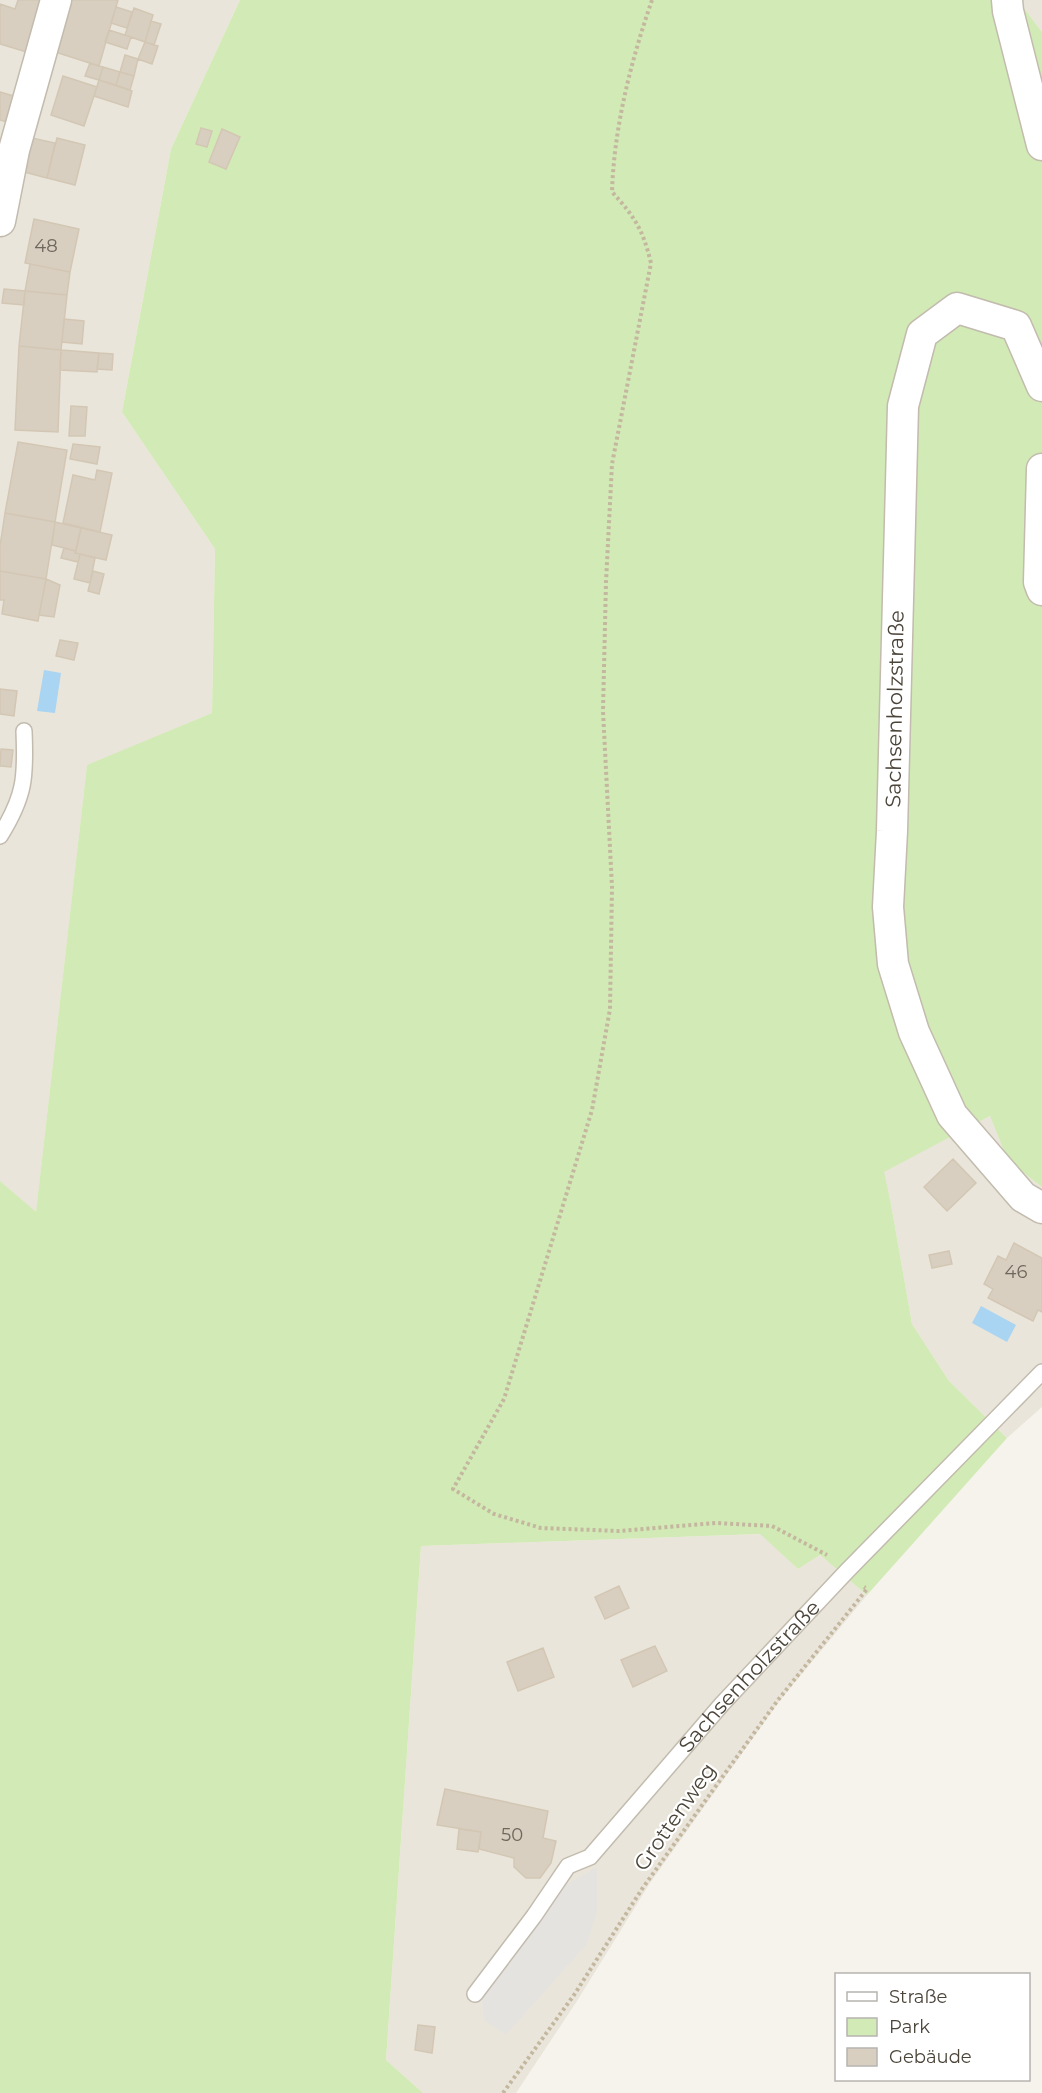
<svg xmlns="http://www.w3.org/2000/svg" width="1042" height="2093" viewBox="0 0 1042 2093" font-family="Montserrat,sans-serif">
  <rect width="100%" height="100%" fill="#f6f3ec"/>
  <path fill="#eae5da" d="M0,0h240l-69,149 -49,263 93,137 -3,164 -125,53 -51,447 -36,-32z
    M1018,0h24v32z
    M990,1116l18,45 34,26v220l-35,31 -58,-57 -37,-57 -21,-120 -8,-32z
    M761,1534l37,35 22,-14 47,40 -89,108 -128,180 -73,118 -61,92h-93l-37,-33 35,-514z"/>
  <path fill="#d2eab5" d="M240,0h778l24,32v1155l-34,-26 -18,-45 -106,56 7,32 21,120 37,57 58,57 -140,157 -47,-40 -22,14 -38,-35 -339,12 -35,514 37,33h-423v-912l36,31 51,-447 125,-52 3,-164 -93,-137 49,-263z"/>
  <path fill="#e5e3e0" d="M597,1867v44l-10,33 -81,91 -22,-15 -5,-47 55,-70z"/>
  <path fill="#a9d4f2" d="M44,670l17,3 -6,40 -18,-2z
    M981,1306l35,19 -9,17 -35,-19z"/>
  <path fill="#d8cfc1" stroke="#d3c7b4" stroke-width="1.5" d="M18,0h28l-16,53 -30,-9v-40l15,5z
    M66,0h52l-19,66 -47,-15z
    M116,7l16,5 -5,16 -16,-5z
    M134,8l19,7 -8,27 -20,-7z
    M151,21l10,3 -7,21 -9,-3z
    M109,30l22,7 -4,12 -22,-7z
    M145,42l13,4 -6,18 -14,-5z
    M125,55l13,4 -4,17 -14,-4z
    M90,63l13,4 -4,13 -14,-4z
    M103,67l17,5 -4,13 -17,-5z
    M120,72l14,4 -4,14 -14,-5z
    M63,76l34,11 -13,39 -33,-11z
    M99,80l33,11 -4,16 -34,-11z
    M0,92l14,4 -7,26 -7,-2z
    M201,128l11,3 -5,16 -11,-3z
    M222,129l18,8 -14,32 -17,-7z
    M32,138l23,5 -8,35 -23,-6z
    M57,138l28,7 -10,40 -28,-7z
    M34,219l45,10 -9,43 -45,-9z
    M30,264l40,8 -3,23 -42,-4z
    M4,289l21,2 -1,14 -22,-2z
    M25,291l42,4 -6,55 -42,-4z
    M64,319l20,2 -2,23 -20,-2z
    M19,346l42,4 -3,82 -43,-2z
    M61,350l38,3 -2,19 -37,-2z
    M99,353l14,1 -1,16 -15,-1z
    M71,406l16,1 -2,29h-16z
    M18,442l49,8 -12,72 -50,-9z
    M73,444l27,3 -3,17 -27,-5z
    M97,470l15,3 -12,59 -37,-9 10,-48 22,5z
    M5,513l50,9 -9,57 -46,-8v-25z
    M55,522l26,6 -5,23 -24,-6z
    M81,528l31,7 -6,25 -31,-7z
    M64,548l12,3 -1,2 5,1 -2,8 -17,-4z
    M80,554l15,4 -5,25 -16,-4z
    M0,571l46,8 -8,42 -36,-7 2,-14h-4z
    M93,571l11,3 -5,20 -11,-3z
    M46,579l14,6 -6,32 -15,-2z
    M60,640l18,3 -4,17 -18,-4z
    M0,689l17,2 -3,25 -14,-2z
    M1,749l12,1 -2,17 -11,-1z
    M953,1159l23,24 -29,28 -23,-24z
    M1014,1243l28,15v54l-4,-2 -5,11 -45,-23 5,-9 -9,-5 14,-28 8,4z
    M949,1251l3,13 -20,4 -3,-13z
    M619,1586l10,22 -24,11 -10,-22z
    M655,1646l12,25 -34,16 -12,-27z
    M543,1648l11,29 -36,14 -11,-29z
    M445,1789l103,22 -5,27 13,3 -5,22 -11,15h-14l-12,-11v-9l-35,-9 2,-17 -44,-7z
    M459,1829l22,3 -3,20 -21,-3z
    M418,2025l17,2 -3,26 -17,-3z"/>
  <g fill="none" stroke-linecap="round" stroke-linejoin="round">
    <defs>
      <g id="lane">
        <path d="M0,836c25,-40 26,-59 24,-105"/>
        <path id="s1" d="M475,1994l59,-78 34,-50 22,-9 132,-153 125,-133 195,-199"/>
      </g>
      <path id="street" d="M1007,0l1,11 34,134
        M0,221l14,-71 42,-150
        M1042,386l-26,-60 -59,-18 -35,26 -19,72 -11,425 -4,76 5,57 21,68 38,83 71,82 19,11
        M1042,469l-3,113 3,8"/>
    </defs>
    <use href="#lane" stroke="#c2bbae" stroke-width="18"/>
    <use href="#street" stroke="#c2bbae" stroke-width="33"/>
    <path stroke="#c4b79f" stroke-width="4" stroke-dasharray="3 3" stroke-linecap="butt" d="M652,0c-21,61 -38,127 -40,192 23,25 31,38 39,71l-39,201 -6,118 -3,129 9,176 -2,122 -18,101 -88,289 -51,90 41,25 47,14 78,3 97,-8 56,3 55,29
      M503,2093l71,-98 68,-106 76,-106 60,-83 89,-111 -3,-2"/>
    <use href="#lane" stroke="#fff" stroke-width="15"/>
    <use href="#street" stroke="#fff" stroke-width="30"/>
  </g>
  <g text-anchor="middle" stroke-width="4.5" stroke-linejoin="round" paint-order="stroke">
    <g font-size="18" fill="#6e675b">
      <text x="46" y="252">48</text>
      <text x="1016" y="1278">46</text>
      <text x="512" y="1841">50</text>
    </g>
    <g font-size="21" fill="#4b4439" stroke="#fff">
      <text transform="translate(895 709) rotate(-89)" y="7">Sachsenholzstraße</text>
      <text dy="7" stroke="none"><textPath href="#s1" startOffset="423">Sachsenholzstraße</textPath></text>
      <text transform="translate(675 1817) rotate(-55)" y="7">Grottenweg</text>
    </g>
  </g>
  <rect x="835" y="1973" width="195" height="108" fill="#ffffff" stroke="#b7b4b0" stroke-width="1.5"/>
  <rect x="847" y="1992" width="30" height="9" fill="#ffffff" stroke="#b7b4b0" stroke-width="1.5"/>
  <text x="889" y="2003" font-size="18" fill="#4b4439">Straße</text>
  <rect x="847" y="2018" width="30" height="18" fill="#d2eab5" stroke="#b7b4b0" stroke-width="1.5"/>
  <text x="889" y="2033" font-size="18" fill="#4b4439">Park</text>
  <rect x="847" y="2048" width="30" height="18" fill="#d8cfc1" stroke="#b7b4b0" stroke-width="1.5"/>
  <text x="889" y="2063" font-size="18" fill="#4b4439">Gebäude</text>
</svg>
